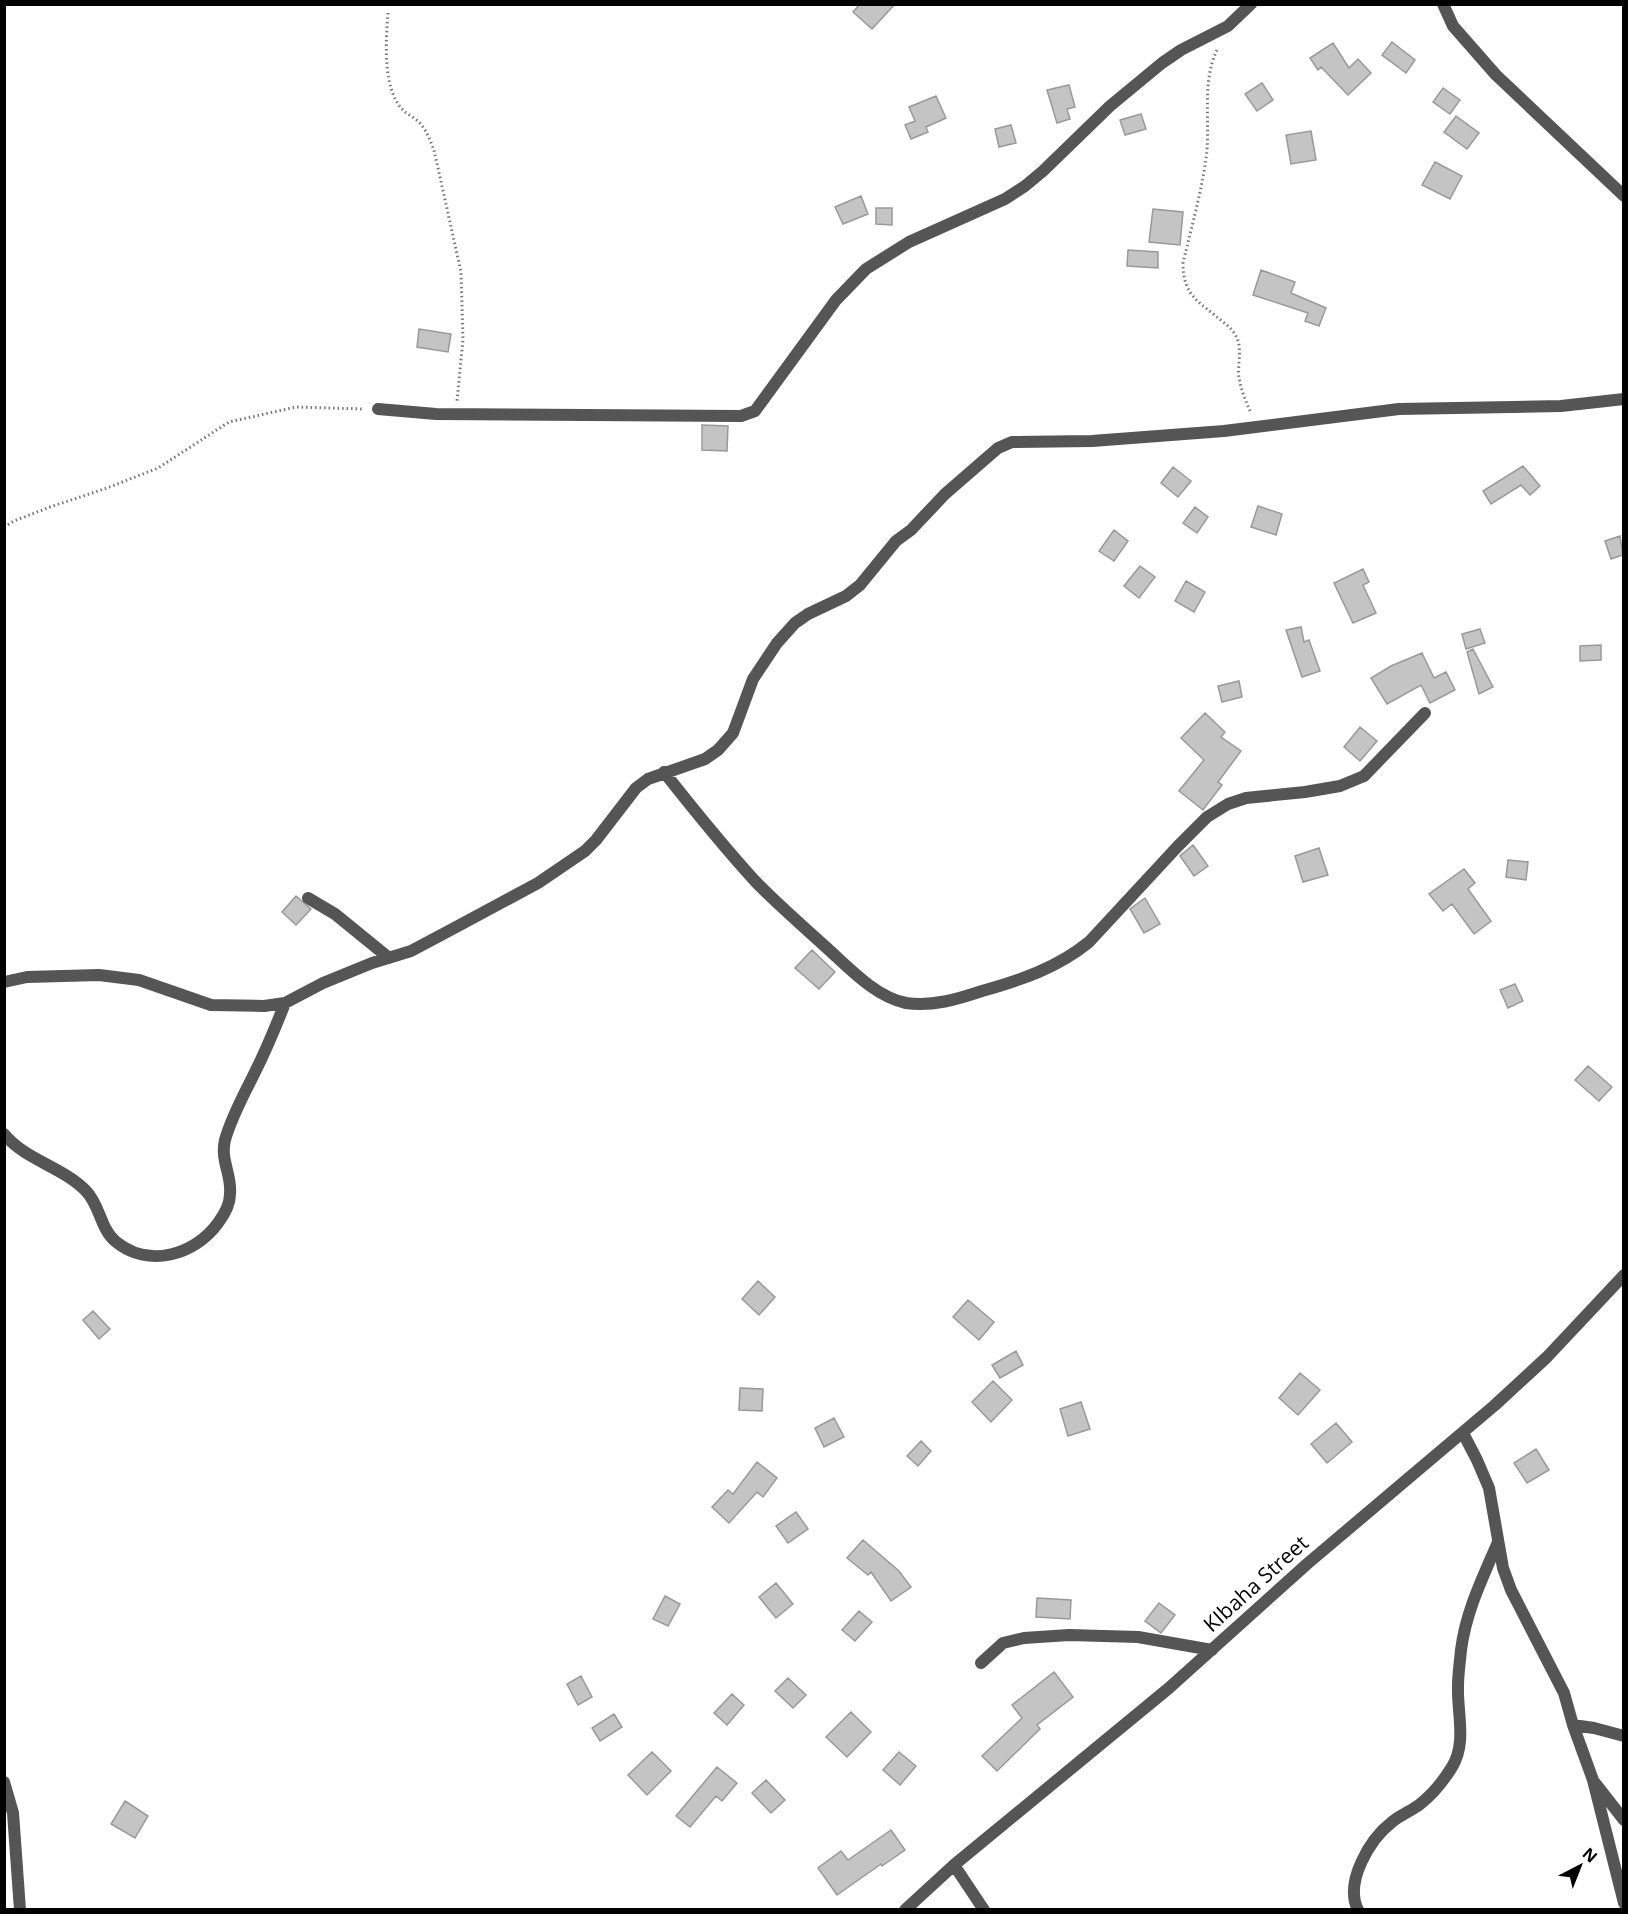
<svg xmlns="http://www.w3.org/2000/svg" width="1628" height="1914" viewBox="0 0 1628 1914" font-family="'Open Sans',sans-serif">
  <rect width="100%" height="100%" fill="#fff"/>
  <path fill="#c4c4c4" stroke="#999" stroke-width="1.5" d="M860,4h35l-23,25 -19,-17z
    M1392,42l23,18 -9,13 -24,-18z
    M1333,43l16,25 9,-9 13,14 -23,22 -27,-28 -3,3 -8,-12z
    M1262,83l11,17 -16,11 -12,-17z
    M1069,85l6,22 -8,2 3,10 -13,4 -10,-33z
    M1443,88l17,12 -10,14 -17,-12z
    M936,96l10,22 -20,9 2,5 -17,7 -6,-14 10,-4 -6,-14z
    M1141,114l5,15 -21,6 -5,-15z
    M1456,116l23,17 -12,16 -23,-17z
    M1011,125l5,18 -17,4 -4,-18z
    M1311,131l5,29 -25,4 -5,-29z
    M1435,162l27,14 -12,23 -28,-14z
    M861,196l7,18 -25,10 -8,-17z
    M876,208h16v17l-16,-1z
    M1153,209l30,3 -3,33 -31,-3z
    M1128,250l30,2v16l-31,-2z
    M1261,270l34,12 -4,11 35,15 -7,18 -14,-5 3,-8 -55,-18z
    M419,329l32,5 -3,18 -31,-5z
    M702,425l26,1 -1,25 -25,-1z
    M1523,466l17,20 -10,9 -9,-10 -30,19 -8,-13z
    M1173,467l18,14 -13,16 -17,-14z
    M1258,506l24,8 -6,21 -25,-8z
    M1195,507l13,10 -11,16 -14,-10z
    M1114,530l14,11 -14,20 -15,-10z
    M1620,536l3,19 -12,4 -6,-18z
    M1140,566l15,11 -16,21 -15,-12z
    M1363,569l6,13 -6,3 13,28 -23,10 -19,-40z
    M1186,581l19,11 -11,20 -19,-11z
    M1301,627l3,15 5,-2 11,31 -18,6 -16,-47z
    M1480,629l5,14 -19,6 -4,-15z
    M1601,645v15l-21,1v-15z
    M1473,649l20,38 -14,7 -12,-42z
    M1422,653l12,25 12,-6 9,18 -25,13 -9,-18 -34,19 -16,-26 20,-12z
    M1239,681l3,16 -20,5 -4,-16z
    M1205,713l20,19 -4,5 20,14 -23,31 4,3 -19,25 -24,-19 25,-31 -23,-22z
    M1360,727l17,14 -17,20 -16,-14z
    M1193,845l15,21 -14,10 -14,-20z
    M1319,848l9,27 -25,7 -8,-26z
    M1508,860l20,2 -2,18 -20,-3z
    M1464,869l11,14 -7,6 23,32 -17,13 -22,-30 -9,7 -14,-17z
    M296,896l15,13 -15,16 -14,-13z
    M1145,898l15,26 -16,9 -14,-24z
    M812,950l23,22 -16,17 -24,-21z
    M1515,984l8,17 -15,7 -8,-18z
    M1588,1066l24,21 -13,14 -24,-21z
    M758,1281l17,16 -16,18 -17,-16z
    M968,1300l26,22 -15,18 -26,-23z
    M93,1311l17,18 -11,10 -16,-19z
    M1016,1351l7,14 -23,13 -8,-13z
    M1300,1373l20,17 -22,25 -19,-17z
    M993,1381l19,19 -21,22 -19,-20z
    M740,1388l23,1 -1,22 -23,-1z
    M1081,1402l9,27 -22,7 -8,-27z
    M834,1418l10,19 -20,10 -9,-19z
    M1336,1423l16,19 -25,21 -16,-19z
    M921,1441l10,10 -13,15 -11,-10z
    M1536,1449l13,21 -22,13 -13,-20z
    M757,1462l20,16 -14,19 -6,-5 -28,31 -17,-16 16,-17 5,4z
    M796,1512l12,17 -20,14 -12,-17z
    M863,1540l36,31 12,16 -20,14 -20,-29 -3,3 -21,-17z
    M776,1583l17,21 -17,14 -17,-21z
    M665,1596l15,8 -12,22 -15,-7z
    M1037,1598l34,2 -1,19 -34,-2z
    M1159,1603l16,12 -14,18 -16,-12z
    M859,1611l13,11 -17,19 -13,-11z
    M1054,1672l19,25 -36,28 3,4 -43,42 -15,-15 40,-38 -10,-13z
    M581,1676l11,21 -14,8 -11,-21z
    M788,1678l18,17 -13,13 -18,-17z
    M732,1694l12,11 -17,20 -13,-12z
    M851,1712l20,20 -24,25 -21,-20z
    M614,1714l8,13 -22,14 -8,-13z
    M652,1752l19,19 -24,24 -19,-20z
    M899,1752l17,14 -16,19 -17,-15z
    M717,1767l20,16 -15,18 -6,-5 -26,31 -14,-11z
    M766,1780l19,20 -14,13 -19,-20z
    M125,1801l23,15 -13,22 -24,-14z
    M891,1830l14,20 -23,16 -1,-2 -44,31 -19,-27 23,-17 7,9z"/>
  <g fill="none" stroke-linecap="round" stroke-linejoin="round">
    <path stroke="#777" stroke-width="3" stroke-dasharray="1.5 3" stroke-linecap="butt" d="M388,13c-2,27 -6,76 15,97 4,4 10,7 15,11 8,8 12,19 16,29l27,122 2,67 -6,62
      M1217,50c-16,33 -6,74 -11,109 -5,35 -15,70 -23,104 0,34 17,39 40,59 5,4 10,8 13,14 7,13 1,28 3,42 2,12 7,24 12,35
      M4,527l10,-6 36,-14 57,-19 51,-20 71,-46 67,-15 68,2"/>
    <path stroke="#555" stroke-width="12" d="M1443,4l10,22 43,49 128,121
      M378,409l58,5 305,2 14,-5 81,-111 30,-31 43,-27 96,-43 20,-13 18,-15 67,-65 52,-43 19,-13 47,-24 23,-22
      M664,772c30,38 59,74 91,109 23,24 49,46 73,68 22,20 48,48 78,54 26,4 52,-4 76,-12 39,-11 75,-23 107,-49l89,-96 29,-29 21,-13 18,-6 59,-6 35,-6 24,-10 61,-63
      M308,898l27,16 54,44
      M4,982l23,-5 72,-2 40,5 72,25 53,1 21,-3 38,-20 49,-20 39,-12 47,-25 80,-43 47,-32 11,-11 40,-52 12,-9 57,-20 13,-9 15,-17 20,-54 24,-36 18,-20 13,-9 38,-18 14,-11 36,-44 15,-11 34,-36 53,-46 14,-6 80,-1 132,-10 175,-22 162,-3 63,-7
      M4,1134c21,26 59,33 82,57 14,14 14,37 29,50 33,28 80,14 103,-18 6,-8 12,-19 12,-29 2,-19 -10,-34 -5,-54 7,-25 20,-47 31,-70 11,-22 20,-44 29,-67
      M1463,1433l14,27 12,28 14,80 8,22 53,103 9,32 20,55 31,123
      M981,1663l22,-20 21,-5 45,-3 69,2 74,13
      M1573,1725l21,3 30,8
      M4,1782l9,31 7,97
      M1595,1783l29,37
      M954,1865l30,45
      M905,1910l49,-45 215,-177 138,-124 188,-159 52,-48 77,-82
      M1358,1910c-14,-28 12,-71 34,-88 8,-7 19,-11 27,-17 13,-10 25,-25 33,-38 15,-24 5,-54 6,-81 0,-12 2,-24 3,-36 5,-39 22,-73 37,-108"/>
  </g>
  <g text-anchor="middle" stroke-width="4.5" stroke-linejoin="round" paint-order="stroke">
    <g font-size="21" fill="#000" stroke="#fff">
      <text transform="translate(1256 1584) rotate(-42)" y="7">KIbaha Street</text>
    </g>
  </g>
  <rect width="1628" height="1914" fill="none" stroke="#000000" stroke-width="12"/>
  <g transform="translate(1580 1866) rotate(42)" stroke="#ffffff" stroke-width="4.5" paint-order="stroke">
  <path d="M0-4.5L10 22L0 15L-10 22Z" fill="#000000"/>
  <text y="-9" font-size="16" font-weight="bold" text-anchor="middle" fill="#000000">N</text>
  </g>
</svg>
